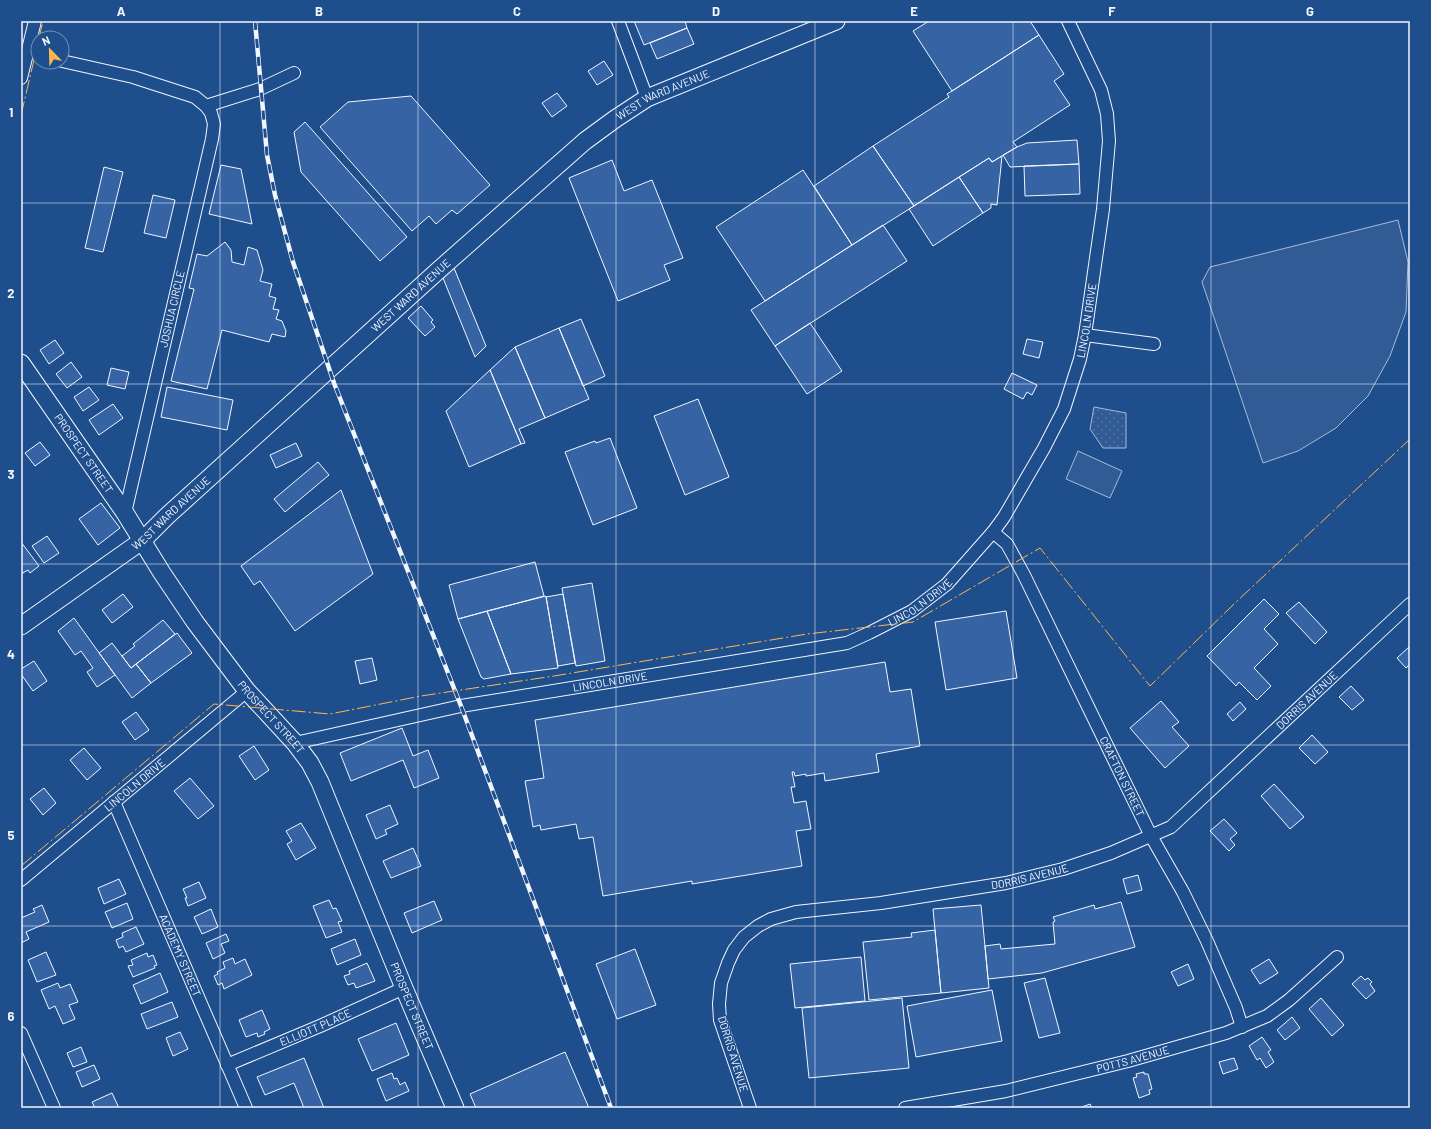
<svg xmlns="http://www.w3.org/2000/svg" width="1431" height="1129" viewBox="0 0 1431 1129" font-family="Barlow,sans-serif">
  <defs>
    <pattern id="green-dots" width="8" height="8" patternUnits="userSpaceOnUse"><rect width="8" height="8" fill="#305b95"/><path d="M2 2h.1M6 6h.1" fill="none" stroke="#4e73a5" stroke-width="1.8" stroke-linecap="round"/></pattern>
  </defs>
  <rect width="100%" height="100%" fill="#1f4e8c"/>
  <path fill="url(#green-dots)" stroke="#a8bbd7" d="M1094,407l32,6v35h-23l-13,-19z"/>
  <path fill="#305b95" stroke="#a8bbd7" d="M1398,220l10,42 -2,50 -16,44 -22,40 -32,32 -38,23 -35,12 -61,-181 8,-15z
    M1078,451l44,20 -12,27 -44,-19z"/>
  <path fill="#3563a3" stroke="#f2f6ff" d="M634,21h51l2,7 -43,17z
    M929,21h101l9,14 -87,56 -39,-60z
    M687,28l7,16 -37,15 -7,-16z
    M1039,35l25,39 -10,7 16,24 -57,37 4,5 -25,15 -3,-4 -75,48 -41,-60 76,-49 -2,-3 5,-3z
    M604,61l9,14 -16,10 -9,-14z
    M557,93l10,13 -15,11 -10,-14z
    M411,96l79,89 -33,29 -5,-4 -16,14 -7,-8 -17,15 -92,-104 28,-25z
    M305,122l102,115 -27,24 -79,-89 -7,-40z
    M1077,140l2,24 -69,3 -7,-12 14,-8 10,-4z
    M873,146l41,60 -62,39 -38,-59z
    M1002,156l-5,49 -6,-1v4l-8,5 -24,-36 30,-19 3,4z
    M612,160l12,31 28,-11 31,78 -19,7 6,15 -52,21 -49,-123z
    M1079,164l1,30 -55,2 -1,-30z
    M221,165l20,4 11,55 -43,-10z
    M104,167l19,5 -20,80 -18,-4z
    M803,170l49,75 -87,56 -49,-74z
    M959,177l24,36 -50,33 -24,-37z
    M153,195l22,5 -9,38 -22,-5z
    M883,225l24,36 -132,85 -24,-36z
    M225,242l6,8 1,12 12,3 4,-18 9,3 6,20 -3,11 12,3 -3,12 7,2 -3,11 6,1 -3,9 6,2 4,10 -1,6 -13,-3 -3,8 -47,-12 -15,59 -36,-8 23,-92 -5,-1 8,-34 10,2z
    M454,268l32,78 -11,11 -32,-79z
    M421,306l12,14 -2,2 4,5 -10,9 -17,-18z
    M581,319l24,57 -22,10 -24,-58z
    M810,323l32,48 -35,23 -32,-48z
    M559,328l30,71 -44,19 -30,-71z
    M1027,339l16,3 -4,16 -16,-4z
    M55,340l9,13 -15,11 -9,-14z
    M515,347l30,71 -26,11 6,14 -4,1 -31,-74z
    M71,362l11,15 -15,11 -11,-14z
    M111,368l18,4 -4,17 -18,-4z
    M490,370l31,74 -52,23 -23,-56z
    M1012,373l25,12 -5,10 -5,-3 -4,7 -19,-10z
    M89,387l10,13 -16,11 -9,-14z
    M167,387l66,13 -6,30 -66,-13z
    M698,399l31,78 -44,18 -31,-79z
    M113,404l10,14 -24,17 -10,-15z
    M610,438l27,70 -44,17 -28,-73 30,-11 1,2z
    M40,442l10,13 -15,11 -10,-13z
    M296,443l6,13 -26,12 -6,-13z
    M318,462l11,13 -44,37 -11,-13z
    M341,490l32,84 -78,57 -35,-50 -6,4 -13,-19z
    M101,503l19,25 -22,17 -19,-26z
    M47,536l12,17 -15,10 -12,-17z
    M21,542l18,24 -9,7 -2,-3 -7,4z
    M535,562l9,34 -86,23 -9,-34z
    M592,583l13,78 -29,5 -14,-78z
    M123,594l10,13 -21,16 -10,-13z
    M563,594l12,69 -17,3 -12,-69z
    M546,596l12,72 -47,6 -24,-63z
    M1264,599l15,15 -15,15 14,15 -24,24 17,18 -14,14 -18,-18 -3,4 -29,-30z
    M1299,602l28,30 -12,12 -29,-31z
    M487,611l24,63 -27,5 -3,-2 -23,-58z
    M1006,611l11,67 -71,12 -11,-68z
    M74,618l41,57 -18,12 -10,-15 6,-4 -12,-17 -6,4 -17,-24z
    M163,620l12,14 -44,34 -9,-12 13,-10 -2,-2z
    M177,633l15,20 -41,30 -15,-19z
    M112,643l19,25 5,-4 15,19 -19,15 -33,-45z
    M1409,647l1,17 -4,4 -9,-10z
    M372,658l5,22 -17,4 -5,-23z
    M34,661l13,20 -14,10 -12,-17v-5z
    M885,662l5,30 21,-3 9,57 -44,8 3,18 -54,9 -1,-8 -18,3v-2l-11,2 -1,-4h-2l3,15h-4l3,16 12,-2 5,28 -15,2 6,35 -110,18v-3l-89,15 -10,-59 -14,2 -3,-15 -35,6 -1,-5 -7,2 -8,-46 19,-3 -9,-58z
    M1351,686l13,14 -12,10 -13,-13z
    M1161,701l18,21 -7,5 17,19 -24,22 -35,-40z
    M1240,702l6,7 -13,12 -6,-7z
    M136,712l13,18 -14,10 -13,-18z
    M402,728l11,28 15,-6 11,28 -25,10 -11,-28 -52,21 -11,-28z
    M1312,735l16,17 -13,12 -16,-16z
    M254,746l15,24 -14,10 -16,-24z
    M84,748l17,20 -14,12 -17,-20z
    M190,778l24,28 -16,13 -24,-28z
    M1274,784l30,33 -14,12 -29,-33z
    M44,788l12,15 -13,12 -13,-16z
    M390,805l8,19 -13,6 2,4 -11,5 -10,-24z
    M1224,819l13,14 -7,6 5,6 -6,6 -19,-20z
    M301,823l15,25 -20,12 -9,-16 5,-3 -6,-10z
    M413,848l8,18 -30,12 -8,-17z
    M1138,875l4,15 -15,4 -4,-15z
    M119,879l7,15 -22,10 -6,-16z
    M199,882l7,16 -18,8 -3,-8h2l-4,-9z
    M329,900l4,9 3,-1 6,13 -4,1 4,10 -16,6 -13,-32z
    M434,901l8,19 -30,13 -8,-20z
    M1121,902l14,45 -93,26 -54,6 -3,-33 15,-2 1,5 54,-5 -2,-22 2,-1 -2,-4 41,-12 1,4z
    M127,903l6,16 -21,9 -7,-16z
    M42,905l7,17 -23,10 3,7 -8,4v-25l14,-6 -2,-3z
    M981,905l8,83 -48,5 -8,-84z
    M211,909l7,18 -16,7 -8,-17z
    M136,927l8,17 -18,8 -3,-6 -4,2 -3,-8 7,-3 -1,-4z
    M935,930l6,63 -72,7 -6,-58 49,-5 -1,-4z
    M226,934l3,7 -8,3 4,9 -12,6 -7,-16z
    M355,939l6,16 -24,10 -6,-16z
    M635,949l21,56 -39,14 -21,-55z
    M46,952l10,23 -19,7 -9,-22z
    M147,953l1,4 5,-2 4,10 -3,1 1,2 -22,9 -5,-11 5,-1 -2,-5z
    M861,957l4,44 -70,7 -5,-44z
    M233,958l2,6 10,-5 7,16 -28,14 -2,-6 -4,2 -4,-9 4,-2 -1,-2 8,-4 -2,-6z
    M1269,959l9,14 -18,11 -9,-14z
    M367,963l8,18 -19,7 -2,-5 -6,2 -4,-9 6,-2 -1,-3z
    M1188,964l6,15 -16,7 -7,-14z
    M160,973l8,19 -27,12 -8,-19z
    M1361,976l4,4 3,-2 4,4 -2,2 5,7 -9,8 -14,-15z
    M1045,978l15,55 -21,5 -15,-55z
    M58,983l2,5 10,-4 8,18 -9,3 6,14 -12,5 -8,-18 -6,3 -8,-19z
    M992,990l10,51 -86,16 -9,-51z
    M902,998l7,70 -100,10 -7,-70z
    M1321,998l23,27 -12,11 -23,-27z
    M172,1002l6,15 -31,12 -6,-15z
    M262,1010l8,19 -6,3 1,2 -7,3 -1,-4 -11,4 -7,-17z
    M1292,1017l8,11 -15,12 -8,-10z
    M396,1023l13,32 -37,16 -14,-32z
    M180,1032l8,17 -15,7 -7,-18z
    M1262,1037l9,13 -3,2 6,10 -8,6 -6,-10 -3,2 -8,-14z
    M81,1047l6,15 -14,5 -6,-14z
    M565,1052l24,56h-113l-6,-14z
    M304,1058l20,50h-20l-10,-25 -29,12 -8,-18z
    M1234,1058l4,11 -15,5 -4,-12z
    M94,1065l6,14 -18,8 -6,-15z
    M1144,1072v2h4l4,15 -3,1 1,4 -11,4 -6,-20 4,-1 -1,-3z
    M392,1073l2,6 3,-1 3,7 5,-3 4,9 -23,10 -9,-22z
    M112,1093l7,15h-24l-3,-6z
    M1090,1104l2,4h-10v-1z"/>
  <g fill="none" stroke-linecap="round" stroke-linejoin="round">
    <defs>
      <g id="street">
        <path d="M618,21l29,77"/>
        <path d="M62,61l71,16 62,20 11,9 5,7 3,11 -2,15 -87,374"/>
        <path d="M21,78l14,-57"/>
        <path d="M206,106l54,-17 34,-16"/>
        <path d="M1085,335l69,9"/>
        <path id="s1" d="M993,532l14,12 17,31 127,261 32,56 24,49 29,67 6,19"/>
        <path id="s2" d="M295,743l166,-37 386,-63 22,-10 43,-22 35,-27 46,-52 11,-15 40,-69 20,-39 16,-50 5,-24 18,-126 6,-68 -2,-27 -6,-24 -33,-69"/>
        <path id="s3" d="M114,802l132,306"/>
        <path id="s4" d="M21,880l226,-189"/>
        <path d="M21,1033l33,75"/>
        <path id="s5" d="M227,1065l93,-39 84,-38"/>
        <path id="s6" d="M750,1108l-30,-88 -1,-16 2,-21 7,-20 6,-13 10,-13 14,-11 13,-7 25,-7 85,-9 125,-20 57,-14 48,-16 60,-26 239,-223"/>
        <path id="s7" d="M905,1108l101,-17 122,-30 98,-28 41,-17 22,-16 48,-43"/>
      </g>
      <g id="secondary">
        <path id="s8" d="M21,363l104,150 37,60 33,49 52,69 48,52 15,20 10,19 84,206 51,120"/>
        <path id="s9" d="M21,626l122,-86 24,-24 274,-248 144,-127 30,-22 32,-21 189,-77"/>
      </g>
    </defs>
    <use href="#street" stroke="#f2f6ff" stroke-width="14"/>
    <use href="#secondary" stroke="#f2f6ff" stroke-width="19"/>
    <use href="#street" stroke="#1f4e8c" stroke-width="12"/>
    <use href="#secondary" stroke="#1f4e8c" stroke-width="17"/>
    <defs>
      <path id="rail" d="M255,21l12,134 8,40 18,67 41,121 127,323 150,402"/>
    </defs>
    <use href="#rail" stroke="#f2f6ff" stroke-width="4.5"/>
    <use href="#rail" stroke="#1f4e8c" stroke-width="3" stroke-dasharray="9" stroke-linecap="butt"/>
    <path stroke="#ffb74d" stroke-width="1" stroke-dasharray="14 3 2 3" stroke-linecap="butt" d="M39,38l4,-17
      M21,115l17,-72
      M21,866l193,-162 116,10 91,-18 133,-20 253,-42 106,-12 127,-74 110,138 84,-82 176,-165"/>
  </g>
  <path fill="none" stroke="#f2f6ff" stroke-width="1" stroke-opacity="0.55" d="M220,21v1087M418,21v1087M616,21v1087M815,21v1087M1013,21v1087M1211,21v1087M21,203h1389M21,384h1389M21,564h1389M21,745h1389M21,926h1389"/>
  <g text-anchor="middle" stroke-width="3" stroke-linejoin="round" paint-order="stroke">
    <g font-size="11" fill="#f2f6ff" stroke="#1f4e8c">
      <text dy="4" stroke="none"><textPath href="#s9" startOffset="836">WEST WARD AVENUE</textPath></text>
      <text dy="4" stroke="none"><textPath href="#s9" startOffset="512">WEST WARD AVENUE</textPath></text>
      <text transform="translate(172 309) rotate(-77)" y="4">JOSHUA CIRCLE</text>
      <text dy="4" stroke="none"><textPath href="#s2" startOffset="981">LINCOLN DRIVE</textPath></text>
      <text dy="4" stroke="none"><textPath href="#s8" startOffset="110">PROSPECT STREET</textPath></text>
      <text dy="4" stroke="none"><textPath href="#s9" startOffset="188">WEST WARD AVENUE</textPath></text>
      <text dy="4" stroke="none"><textPath href="#s2" startOffset="645">LINCOLN DRIVE</textPath></text>
      <text dy="4" stroke="none"><textPath href="#s2" startOffset="321">LINCOLN DRIVE</textPath></text>
      <text dy="4" stroke="none"><textPath href="#s6" startOffset="813">DORRIS AVENUE</textPath></text>
      <text dy="4" stroke="none"><textPath href="#s8" startOffset="434">PROSPECT STREET</textPath></text>
      <text dy="4" stroke="none"><textPath href="#s1" startOffset="278">CRAFTON STREET</textPath></text>
      <text dy="4" stroke="none"><textPath href="#s4" startOffset="148">LINCOLN DRIVE</textPath></text>
      <text dy="4" stroke="none"><textPath href="#s6" startOffset="477">DORRIS AVENUE</textPath></text>
      <text dy="4" stroke="none"><textPath href="#s3" startOffset="167">ACADEMY STREET</textPath></text>
      <text dy="4" stroke="none"><textPath href="#s8" startOffset="758">PROSPECT STREET</textPath></text>
      <text dy="4" stroke="none"><textPath href="#s5" startOffset="96">ELLIOTT PLACE</textPath></text>
      <text transform="translate(733 1054) rotate(73)" y="4">DORRIS AVENUE</text>
      <text dy="4" stroke="none"><textPath href="#s7" startOffset="233">POTTS AVENUE</textPath></text>
    </g>
  </g>
  <rect width="1431" height="1129" fill="none" stroke="#1f4e8c" stroke-width="44"/>
  <g transform="translate(50 50) rotate(337)"><circle r="19" fill="#1f4e8c" stroke="#7391ba"/>
  <path d="M0-3L7 15L0 10L-7 15Z" fill="#ffb74d"/>
  <text y="-6" font-size="11" font-weight="bold" text-anchor="middle" fill="#f2f6ff">N</text>
  </g>
  <rect x="22" y="22" width="1387" height="1085" fill="none" stroke="#f2f6ff" stroke-width="1.5"/>
  <g font-size="13" text-anchor="middle" font-weight="bold" fill="#f2f6ff">
    <text x="121" y="16">A</text>
    <text x="319" y="16">B</text>
    <text x="517" y="16">C</text>
    <text x="716" y="16">D</text>
    <text x="914" y="16">E</text>
    <text x="1112" y="16">F</text>
    <text x="1310" y="16">G</text>
    <text x="11" y="117">1</text>
    <text x="11" y="298">2</text>
    <text x="11" y="479">3</text>
    <text x="11" y="659">4</text>
    <text x="11" y="840">5</text>
    <text x="11" y="1021">6</text>
  </g>
</svg>
